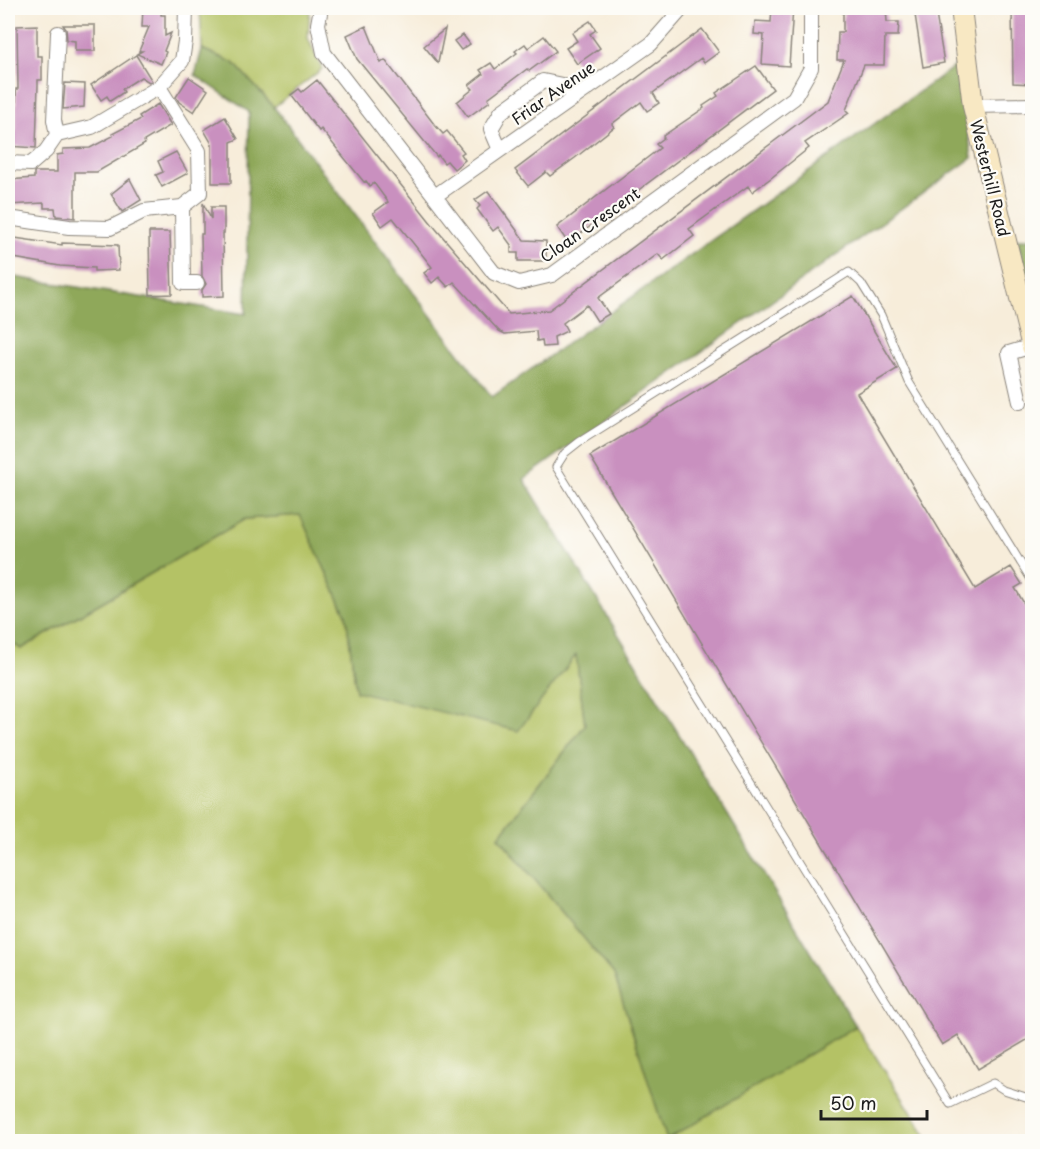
<svg xmlns="http://www.w3.org/2000/svg" width="1040" height="1149" viewBox="0 0 1040 1149" font-family="'Playpen Sans',sans-serif">
  <rect width="100%" height="100%" fill="#fdfcf7"/>
  <filter id="ink" filterUnits="userSpaceOnUse"><feTurbulence type="fractalNoise" baseFrequency=".0167" numOctaves="2"/><feDisplacementMap in="SourceGraphic" scale="12" xChannelSelector="R" yChannelSelector="G"/><feConvolveMatrix kernelMatrix="1 2 1 2 8 2 1 2 1" color-interpolation-filters="sRGB"/></filter>
  <filter id="wash" filterUnits="userSpaceOnUse"><feTurbulence type="fractalNoise" baseFrequency=".008" numOctaves="4" result="noise"/><feDisplacementMap in="SourceGraphic" scale="24" xChannelSelector="R" yChannelSelector="G"/><feGaussianBlur stdDeviation="1.35" result="paint"/><feColorMatrix in="noise" values="0 0 0 0 0 0 0 0 0 0 0 0 0 0 0 0 0 1.4 0 .05"/><feComposite in="paint" operator="in"/></filter>
  <g filter="url(#wash)">
    <rect width="100%" height="100%" fill="#f7edda"/>
    <path fill="#b4c265" stroke="#686f40" stroke-width="1.5" d="M200,8h110l-2,30 14,31 -48,38 -40,-44 -32,-14z
      M300,515l46,100 10,76 220,-37 9,71 -86,112 115,137 53,165 189,-113 74,115h-922v-501l13,9 224,-130z"/>
    <path fill="#8fa85a" stroke="#56623b" stroke-width="1.5" d="M202,49l32,14 40,44 218,290 466,-333 14,94 -448,321 332,547 -189,114 -53,-166 -115,-137 86,-112 -9,-70 -58,76 -162,-40 -10,-76 -46,-100 -55,4 -224,130 -13,-9v-364l238,38 3,-202 -54,-37z
      M1017,239h15v64z"/>
    <g id="blocks">
      <path fill="#c990bf" d="M143,8h18v7h4v21l6,-3 -7,18 2,1 -5,12 -24,-10 5,-3h-3l10,-24h-7z
        M772,8h21l-4,58 -27,-2 2,-29 -10,-1 1,-13 16,1z
        M843,8h43l1,14h12l-1,14h-13l-1,29h-20l-18,45 3,3 -44,30 4,5 -38,30 -19,14 -4,-6 -59,43 5,7 -31,24 -5,-6 -60,44 11,16 -12,7 -10,-16 -24,18 4,8 -13,6 1,9 -12,1 -1,-7 -5,1 -1,-10 -31,3 -6,-3 -45,-49 -6,5 -9,-10 -7,6 -8,-10 8,-6 -39,-49 -11,8 -9,-13 15,-11 -14,-19 -4,3 -4,-5 -2,1 -43,-53 -2,2 -28,-36 8,-6 3,3 15,-12 119,149 73,85 40,-4 279,-209 16,-41h-7l1,-28h5z
        M914,8h21l9,55 -21,4z
        M1012,8h20v76l-19,-1z
        M590,21l6,9 -6,4 10,14 -23,16 -11,-16 11,-7 -5,-8z
        M37,25v31h5v24h-4v4l-2,64 -28,-2v-15h8v-42h2l-1,-63z
        M63,25h32v26h-20v-10l-8,-1 -1,-11z
        M366,26l15,37 4,-3 49,64 9,10 4,-3 17,21 -3,2 4,6 -11,9 -7,-8 -3,2 -6,-8 -1,2 -80,-98 -10,-24z
        M445,29l-7,34 -14,-17z
        M702,29l17,23 -15,11 -3,-5 -48,35 6,10 -12,8 -6,-9 -29,22 2,3 -39,31 -25,18 -4,-4 -18,14 -13,-16z
        M463,35l7,9 -9,6 -7,-9z
        M544,36l12,15 -27,20 -2,-2 -39,29 2,3 -22,16 -11,-15 16,-13 -4,-4 14,-11 -3,-4 11,-7 4,6 22,-16 -2,-2 10,-7 3,4z
        M136,55l16,26 -3,1 -8,-5 -19,12 2,3 -14,9 -3,-5 -6,4 -10,-15z
        M756,66l17,23 -205,154 -11,-16 103,-79 -4,-4 8,-6 -1,-2 41,-28 -1,-2 15,-10 -2,-3z
        M189,77l19,13 -14,22 -15,-10 -3,-5z
        M65,83l20,1 -1,23 -21,2z
        M158,104l13,21 -27,16 1,3 -48,28h-22v46l-19,-2 -1,-8h-11v-5l-36,2v-25l26,-2v-6h23v-17l6,-1v-5l27,-1 23,-12 -1,-2 29,-15 -2,-3z
        M225,117l13,22 -7,3v41h-19v-39l-8,-14z
        M176,152l12,21 -26,14 -6,-12 7,-3 -5,-11z
        M130,179l11,21 -19,12 -11,-18z
        M488,191l36,49 22,1v20h-28v-8h-7v-8l-13,-18 -5,4 -16,-22 3,-3 -5,-6z
        M203,203l8,16v-12h13v26h-1l1,63 -22,1v-7l4,-6 -4,-8 -1,-42h2z
        M149,232h21l2,62 -22,1z
        M8,237l54,8v-2l56,2 1,25 -25,1v-3l-34,-2 -52,-9z
        M853,296l44,73 -40,24 118,196 36,-22 11,17 -7,4 17,29v420l-54,32 -20,-34 -16,10 -352,-589z"/>
    </g>
  </g>
  <g filter="url(#ink)">
    <use href="#blocks" fill-opacity="0" stroke="#8a847b" stroke-width="1.5"/>
    <g fill="none" stroke-linecap="round" stroke-linejoin="round">
      <defs>
        <path id="lane" d="M1032,581l-123,-199 -28,-67 -20,-32 -12,-11 -270,170 -14,11 -9,14 394,637 43,-21 11,7 28,9"/>
        <path id="street" d="M321,8l-3,16 6,29 170,220 25,10 33,-8 242,-177 17,-30v-60
          M973,106l59,-1
          M57,135l-3,-15 4,-87
          M500,150l-9,-21 10,-17 42,-31 19,4 14,10
          M8,163l23,1 15,-13 11,-16 35,-8 67,-40 23,-26 3,-20 1,-33
          M435,196l216,-152 29,-33 -1,-3
          M182,207l1,76h14
          M8,218l61,9 41,1 34,-17 38,-4 18,-14 -1,-42 -40,-64
          M1020,402l-11,-49 23,-7"/>
        <path id="secondary" d="M961,8l12,98 59,241"/>
      </defs>
      <use href="#lane" stroke="#8a847b" stroke-width="9"/>
      <use href="#street" stroke="#8a847b" stroke-width="16"/>
      <use href="#secondary" stroke="#8a847b" stroke-width="22"/>
      <use href="#lane" stroke="#fff" stroke-width="7"/>
      <use href="#street" stroke="#fff" stroke-width="14"/>
      <use href="#secondary" stroke="#f8e8c3" stroke-width="20"/>
    </g>
  </g>
  <g text-anchor="middle" stroke-width="4.5" stroke-linejoin="round" paint-order="stroke">
    <g font-size="16" fill="#1c1c1c" stroke="#fdfcf7">
      <text transform="translate(553 93) rotate(-35)" y="6">Friar Avenue</text>
      <text transform="translate(990 178) rotate(76)" y="6">Westerhill Road</text>
      <text transform="translate(590 225) rotate(-35)" y="6">Cloan Crescent</text>
    </g>
  </g>
  <rect width="1040" height="1149" fill="none" stroke="#fdfcf7" stroke-width="30"/>
  <path d="M821 1110v9h106v-9" fill="none" stroke="#1c1c1c" stroke-width="3"/>
  <text x="830" y="1110" font-size="18" fill="#1c1c1c" stroke="#fdfcf7" stroke-width="4.5" paint-order="stroke">50 m</text>
</svg>
